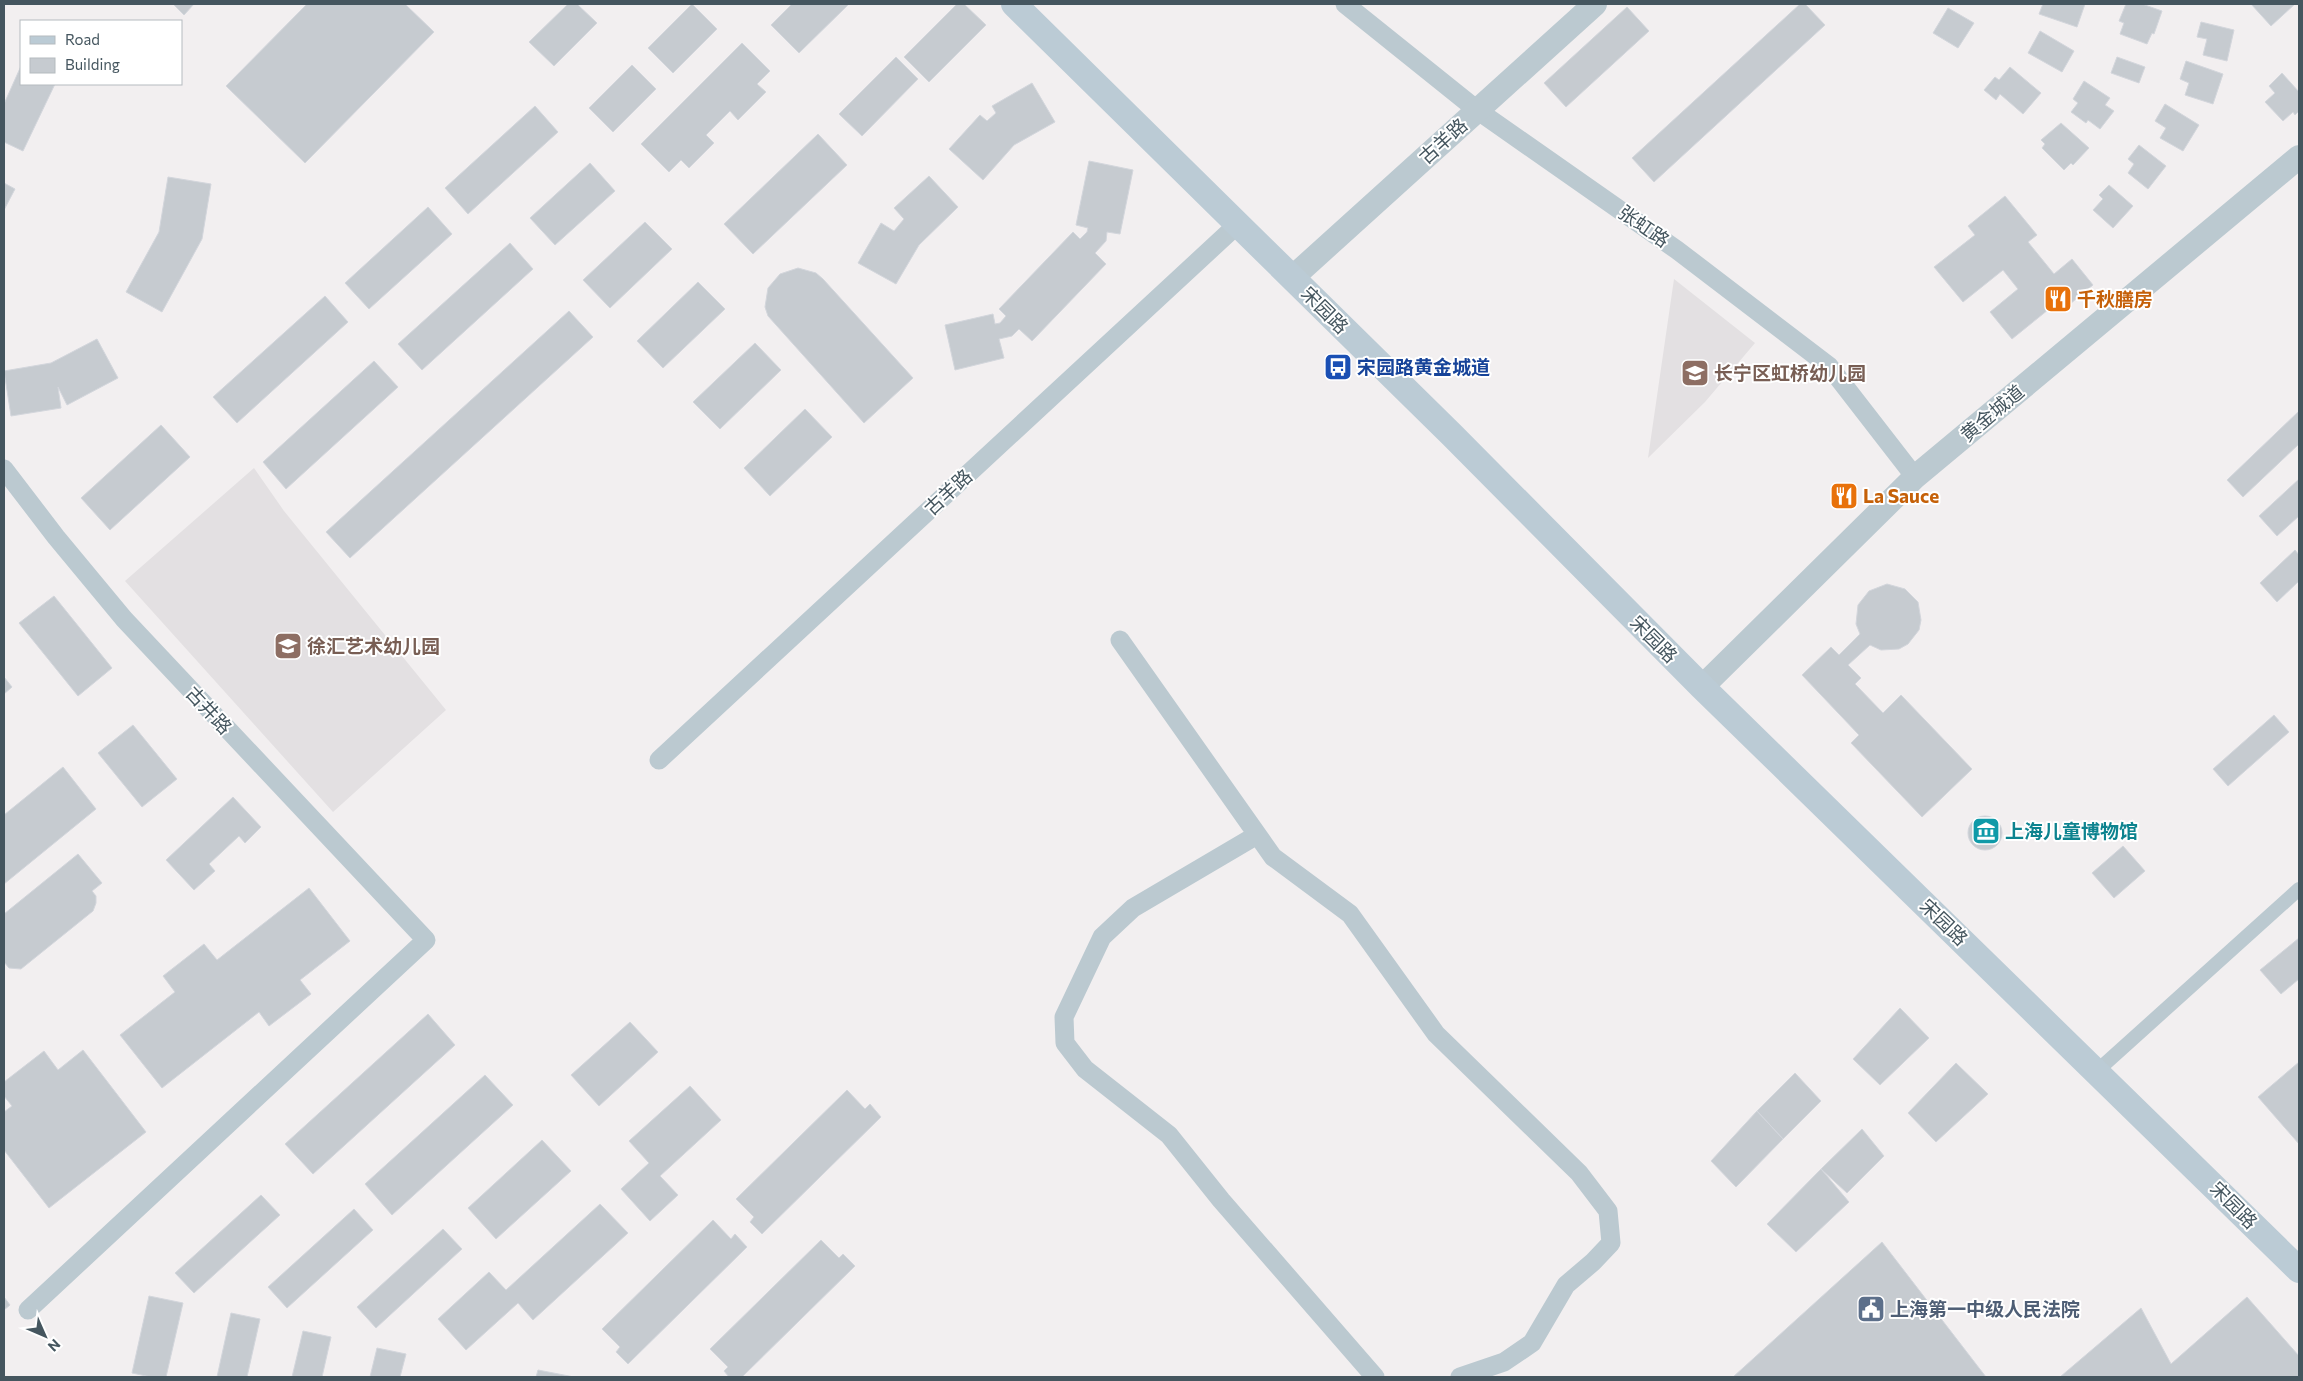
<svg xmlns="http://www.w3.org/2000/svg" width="2303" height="1381" viewBox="0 0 2303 1381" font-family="Commissioner,'Noto Sans SC',sans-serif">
  <rect width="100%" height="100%" fill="#f2eff0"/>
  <path fill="#e3e0e2" d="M1674,279l81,64 -50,59 -57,56z
    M254,468l30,43 162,199 -113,102 -208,-231z"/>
  <path fill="#c6cbd0" stroke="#d3d6dc" d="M173,4h21l-10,11z
    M307,4h98l29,28 -129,131 -79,-77z
    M568,4h9l20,19 -43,43 -25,-24z
    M692,4l25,25 -44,44 -25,-25z
    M792,4h57l-50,49 -28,-28z
    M957,4h7l22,21 -57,57 -25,-25z
    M1800,4h5l20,21 -171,157 -22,-24z
    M2043,4h42l-8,23 -38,-13z
    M2126,4h16l20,7 -8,23 -2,-1 -5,11 -27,-10 4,-11 -5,-2z
    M2251,4h44l-24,22z
    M1627,7l22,24 -83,76 -22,-24z
    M1948,8l26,15 -16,25 -25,-15z
    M2201,22l33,8 -7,31 -24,-6 4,-16 -10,-2z
    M2040,31l34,20 -12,21 -34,-19z
    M742,43l28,28 -13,13 9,8 -28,28 -8,-9 -24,24 8,8 -25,25 -8,-8 -12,12 -28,-28z
    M896,57l22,22 -56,57 -23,-22z
    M2117,57l28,10 -6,16 -28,-10z
    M2186,61l37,13 -10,30 -28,-9 4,-12 -9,-4z
    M632,65l24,24 -43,43 -24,-24z
    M21,66v18h34l-32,67 -19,-9v-38z
    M2010,67l31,26 -18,21 -23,-20 -4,6 -12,-10 11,-13 4,3z
    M2282,73l17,19v19l-4,4 -2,-3 -10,9 -18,-19 10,-9 -6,-7z
    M2084,81l26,17 -5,7 9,6 -14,18 -12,-9 -2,3 -15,-11 7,-9 -5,-4z
    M1032,83l23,39 -41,23 -31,35 -34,-31 31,-34 7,6 9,-8 -4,-7z
    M2165,104l34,21 -16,26 -23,-13 6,-10 -11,-7z
    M535,106l23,26 -90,82 -23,-26z
    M2061,123l28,25 -16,17 -2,-2 -7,7 -22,-22 3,-4 -4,-4z
    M818,134l29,31 -94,89 -29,-30z
    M2139,145l27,21 -18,23 -20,-16 6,-9 -6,-5z
    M1089,161l44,9 -13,64 -13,-2 -1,9 -11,12 11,11 -74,77 -13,-12 -7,7 -13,3 5,19 -49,12 -10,-45 48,-11 2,10 5,-1 6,-7 -7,-7 74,-77 7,7 7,-7 1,-4 -12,-3z
    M590,163l25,28 -60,54 -25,-27z
    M929,176l29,31 -39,38 -23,39 -38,-21 23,-40 13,8 10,-12 -10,-11z
    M168,177l43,7 -9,55 -40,73 -36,-20 33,-60z
    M4,183l11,6 -11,21z
    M2109,185l24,21 -20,22 -20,-18 10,-11 -4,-4z
    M2005,196l32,39 -9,7 26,32 18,-15 21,26 -23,19 -6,-7 -52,42 -22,-27 28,-23 -15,-19 -40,32 -29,-35 41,-32 -7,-9z
    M428,207l24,27 -83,75 -24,-26z
    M645,222l27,27 -62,59 -27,-28z
    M510,243l23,26 -111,101 -24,-26z
    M798,268l18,5 7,6 90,99 -49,45 -96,-107 -3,-9 3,-19 12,-14z
    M698,282l27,27 -62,59 -26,-27z
    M325,296l23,26 -111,101 -24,-26z
    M569,311l24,26 -243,221 -24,-26z
    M97,339l21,39 -51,27 -9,-18 3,21 -50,8 -7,-45 47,-8z
    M755,343l26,27 -61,59 -27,-27z
    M374,361l24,26 -112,102 -23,-27z
    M805,409l27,28 -62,59 -26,-28z
    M2299,411v33l-56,53 -16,-17z
    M161,425l29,32 -80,73 -29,-32z
    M2299,479v37l-22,20 -18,-20z
    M2295,550l4,5v26l-22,21 -17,-19z
    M1887,584l18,5 13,13 3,18 -2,10 -11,14 -9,5 -18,1 -11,-5 -22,20 13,13 -6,6 28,29 18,-18 71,74 -50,48 -71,-74 8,-8 -57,-60 29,-28 8,8 21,-21 -4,-10 2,-19 11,-14z
    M54,596l58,72 -34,28 -59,-73z
    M4,677l8,10 -8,7z
    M2274,715l15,17 -61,54 -15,-17z
    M133,725l44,54 -35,28 -44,-54z
    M63,767l33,42 -92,75v-69z
    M233,797l28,30 -16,16 -6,-7 -30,28 6,7 -21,19 -28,-30z
    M1968 833a17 17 0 1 1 34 0a17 17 0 1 1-34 0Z
    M2123,846l22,25 -31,27 -22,-25z
    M78,854l24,29 -10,8 4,5v7l-3,8 -72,58 -12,-1 -5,-6v-48z
    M309,888l41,53 -50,39 11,14 -42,32 -10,-14 -97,76 -42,-53 55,-43 -12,-16 41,-32 13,16z
    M2299,938v41l-18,15 -21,-24z
    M1900,1008l29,30 -49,47 -27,-26z
    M428,1014l27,31 -142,129 -28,-30z
    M630,1022l28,30 -59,54 -28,-31z
    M83,1050l63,82 -97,76 -45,-58v-38l8,-6 -8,-10v-14l40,-31 14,19z
    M2299,1062v82l-41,-47z
    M1956,1063l32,31 -52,48 -28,-29z
    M1795,1073l26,28 -38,38 -26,-28z
    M485,1075l28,30 -121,110 -27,-31z
    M690,1086l31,34 -61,56 18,19 -28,26 -29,-32 28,-26 -20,-22z
    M847,1090l18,19 5,-5 11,13 -119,117 -12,-12 4,-5 -18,-18z
    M1757,1111l26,28 -47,48 -25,-26z
    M1862,1129l22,27 -37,37 -26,-24z
    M542,1140l29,31 -75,68 -28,-31z
    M1821,1169l28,33 -53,50 -29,-28z
    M261,1195l19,20 -86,78 -19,-20z
    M600,1204l28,29 -95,87 -15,-17 -52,47 -28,-31 51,-47 17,18z
    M354,1209l19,21 -86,78 -19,-21z
    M713,1220l18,19 4,-5 12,13 -119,117 -12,-12 4,-5 -18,-18z
    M443,1229l19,20 -86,79 -19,-21z
    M821,1240l18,18 4,-4 12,12 -113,111h-13l-5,-6 4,-4 -18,-18z
    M1882,1242l104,135h-253z
    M149,1296l34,7 -17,74h-15l-19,-4z
    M4,1297l6,8 -6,5z
    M2247,1297l52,59v21h-239l81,-69 30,56z
    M231,1313l29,6 -13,58h-30z
    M303,1331l28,6 -9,40h-30z
    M377,1348l29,6 -6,23h-30z
    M538,1370l36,7h-38z"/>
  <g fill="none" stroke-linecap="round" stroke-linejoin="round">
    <path stroke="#bbc9d0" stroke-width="14" d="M2097,1071l202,-182"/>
    <path stroke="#bbc9d0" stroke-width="19" d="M1345,4l132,106 200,140 152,116 86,111
      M4,469l52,68 68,82 302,321 -398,370
      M1120,640l153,217 77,57 86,120 143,139 29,38 3,32 -18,19 -27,23 -34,58 -28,19 -44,15
      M659,760l579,-536
      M1257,835l-124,73 -31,29 -38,80 1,26 20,26 84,66 52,65 154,177"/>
    <path stroke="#bbc9d0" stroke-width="24" d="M1292,278l303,-274
      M1702,687l213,-210 384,-320"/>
    <path stroke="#bbcbd5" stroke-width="26" d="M1014,4l438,431 250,252 597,583"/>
  </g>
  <defs>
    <symbol id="restaurant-square" viewBox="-11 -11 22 22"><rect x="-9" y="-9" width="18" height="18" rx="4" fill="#e8710a" stroke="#fff"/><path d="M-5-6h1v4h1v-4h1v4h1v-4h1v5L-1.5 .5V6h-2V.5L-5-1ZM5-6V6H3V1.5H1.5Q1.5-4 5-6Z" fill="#fff"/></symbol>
    <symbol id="bus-square" viewBox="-11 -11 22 22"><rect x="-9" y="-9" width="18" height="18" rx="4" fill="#1a4fb4" stroke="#fff"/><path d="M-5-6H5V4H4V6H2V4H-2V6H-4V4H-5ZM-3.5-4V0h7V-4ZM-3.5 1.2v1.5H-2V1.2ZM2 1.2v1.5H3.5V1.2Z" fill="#fff"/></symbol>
    <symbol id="school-square" viewBox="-11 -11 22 22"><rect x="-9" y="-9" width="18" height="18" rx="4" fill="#8d6e63" stroke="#fff"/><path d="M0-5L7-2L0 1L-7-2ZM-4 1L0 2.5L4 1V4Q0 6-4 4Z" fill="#fff"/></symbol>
    <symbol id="museum-square" viewBox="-11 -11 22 22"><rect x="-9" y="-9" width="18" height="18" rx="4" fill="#0f9aa8" stroke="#fff"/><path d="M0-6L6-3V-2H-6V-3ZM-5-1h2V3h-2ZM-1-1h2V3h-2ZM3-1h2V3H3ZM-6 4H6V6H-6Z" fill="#fff"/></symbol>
    <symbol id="civic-square" viewBox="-11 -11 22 22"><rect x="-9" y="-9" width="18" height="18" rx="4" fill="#5c6f8a" stroke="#fff"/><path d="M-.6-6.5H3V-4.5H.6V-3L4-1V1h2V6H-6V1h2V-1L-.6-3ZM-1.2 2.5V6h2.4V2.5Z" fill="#fff"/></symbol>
  </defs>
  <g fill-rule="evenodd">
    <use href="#restaurant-square" x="2042" y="283" width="32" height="32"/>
    <use href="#bus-square" x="1322" y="351" width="32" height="32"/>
    <use href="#school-square" x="1679" y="357" width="32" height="32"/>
    <use href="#restaurant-square" x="1828" y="480" width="32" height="32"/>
    <use href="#school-square" x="272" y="630" width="32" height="32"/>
    <use href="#museum-square" x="1970" y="815" width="32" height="32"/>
    <use href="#civic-square" x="1855" y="1293" width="32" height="32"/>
  </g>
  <g text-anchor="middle" stroke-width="4" stroke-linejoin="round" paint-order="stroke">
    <g font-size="19" fill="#45565f" stroke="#fff">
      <text transform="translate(1443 141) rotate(-42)" y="7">古羊路</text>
      <text transform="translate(1644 226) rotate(35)" y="7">张虹路</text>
      <text transform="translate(1325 310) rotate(45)" y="7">宋园路</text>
      <text transform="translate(1992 413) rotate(-40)" y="7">黄金城道</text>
      <text transform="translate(948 492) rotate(-43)" y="7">古羊路</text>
      <text transform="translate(1654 639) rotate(45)" y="7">宋园路</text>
      <text transform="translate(209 710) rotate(47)" y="7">古井路</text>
      <text transform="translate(1944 922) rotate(44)" y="7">宋园路</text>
      <text transform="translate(2234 1205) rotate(45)" y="7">宋园路</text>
    </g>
    <g font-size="19" font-weight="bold" fill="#c56008" stroke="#fff" text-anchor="start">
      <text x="2077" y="306">千秋膳房</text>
      <text x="1863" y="503">La Sauce</text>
    </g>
    <g font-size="19" font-weight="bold" fill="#164399" stroke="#fff" text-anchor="start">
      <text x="1357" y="374">宋园路黄金城道</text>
    </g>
    <g font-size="19" font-weight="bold" fill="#785e54" stroke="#fff" text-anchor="start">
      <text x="1714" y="380">长宁区虹桥幼儿园</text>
      <text x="307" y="653">徐汇艺术幼儿园</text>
    </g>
    <g font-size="19" font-weight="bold" fill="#0d838f" stroke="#fff" text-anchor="start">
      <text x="2005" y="838">上海儿童博物馆</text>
    </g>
    <g font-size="19" font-weight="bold" fill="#4e5e75" stroke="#fff" text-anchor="start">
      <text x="1890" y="1316">上海第一中级人民法院</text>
    </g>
  </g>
  <rect width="2303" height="1381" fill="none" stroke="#45565f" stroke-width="10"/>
  <rect x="20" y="20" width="162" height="65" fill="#ffffff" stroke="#b5bbbf"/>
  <rect x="30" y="36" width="25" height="8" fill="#bbcbd5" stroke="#b5bbbf"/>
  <text x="65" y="45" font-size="15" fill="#45565f">Road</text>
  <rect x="30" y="58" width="25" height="15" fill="#c6cbd0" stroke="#b5bbbf"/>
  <text x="65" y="70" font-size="15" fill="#45565f">Building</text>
  <g transform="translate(45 1336) rotate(135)" stroke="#ffffff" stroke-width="4" paint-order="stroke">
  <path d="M0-4L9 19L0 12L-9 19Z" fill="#45565f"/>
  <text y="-8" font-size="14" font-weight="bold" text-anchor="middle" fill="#45565f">N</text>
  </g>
</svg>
